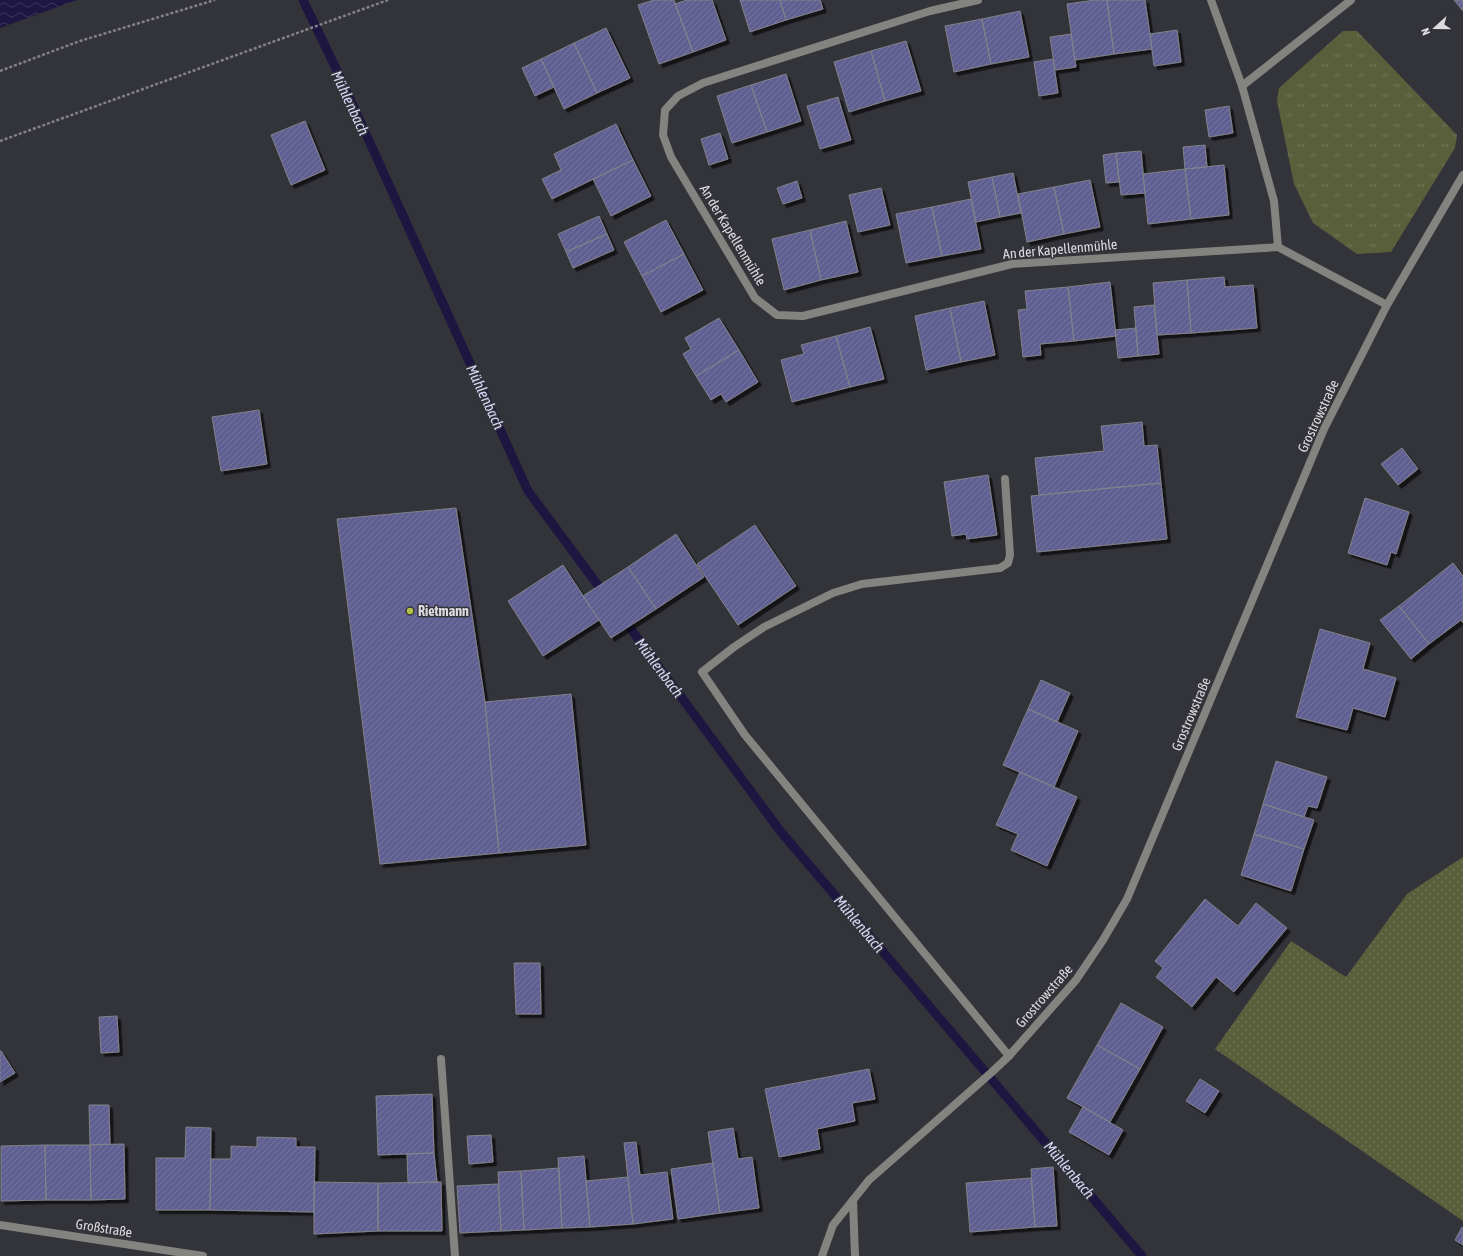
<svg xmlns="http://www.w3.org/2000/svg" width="1463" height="1256" viewBox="0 0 1463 1256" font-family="'Asap Condensed',sans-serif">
  <defs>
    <pattern id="grass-dots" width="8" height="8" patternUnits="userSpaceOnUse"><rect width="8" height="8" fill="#5a5f3b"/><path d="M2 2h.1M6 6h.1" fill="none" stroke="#717557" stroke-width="1.8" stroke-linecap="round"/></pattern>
    <pattern id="park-tufts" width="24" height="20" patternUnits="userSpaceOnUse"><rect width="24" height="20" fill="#5a5f3b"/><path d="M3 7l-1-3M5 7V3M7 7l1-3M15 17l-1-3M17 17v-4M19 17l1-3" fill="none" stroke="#717557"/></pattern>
    <pattern id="water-waves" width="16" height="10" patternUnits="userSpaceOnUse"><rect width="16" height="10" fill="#1c1641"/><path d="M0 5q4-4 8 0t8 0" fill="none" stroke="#3c375c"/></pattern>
    <pattern id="building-hatch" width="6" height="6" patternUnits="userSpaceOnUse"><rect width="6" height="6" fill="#615f91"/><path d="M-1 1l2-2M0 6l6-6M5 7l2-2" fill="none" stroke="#7775a0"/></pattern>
    <filter id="shadow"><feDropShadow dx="3.5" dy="3.5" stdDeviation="0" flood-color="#0009"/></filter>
  </defs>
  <rect width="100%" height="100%" fill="#33333a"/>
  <path fill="url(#grass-dots)" d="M1463,857v364l-248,-172 76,-108 55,36 61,-83z"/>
  <path fill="url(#park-tufts)" d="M1343,31h14l100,104 -2,13 -64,104 -34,2 -44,-31 -19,-39 -17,-83 2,-13z"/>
  <path fill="url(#water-waves)" d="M0,0h77l-77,28z"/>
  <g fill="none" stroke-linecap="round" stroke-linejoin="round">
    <path stroke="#1c1641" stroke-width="9" d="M303,0l38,79 187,412 78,105
      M622,617l159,215 361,424"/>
  </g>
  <path fill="url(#building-hatch)" stroke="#81828a" filter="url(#shadow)" d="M654,0h20l19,52 -34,12 -21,-59z
    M687,0h25l14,40 -33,12 -18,-48z
    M740,0h40l6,20 -36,12z
    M780,0h40l3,9 -37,11z
    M1095,0h12l7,54 -39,6 -8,-56z
    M1107,0h38l7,49 -38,5z
    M1454,0h9v11z
    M1020,11l9,46 -38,7 -9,-45z
    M982,19l9,45 -37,8 -9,-46z
    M606,28l24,50 -33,15 -23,-50z
    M1177,30l4,32 -27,4 -4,-32z
    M1071,34l5,33 -21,3 -5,-33z
    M906,41l15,50 -36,10 -14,-50z
    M574,43l23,50 -33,16 -23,-50z
    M871,51l14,50 -36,11 -15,-50z
    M541,59l13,28 -19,9 -13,-28z
    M1053,59l5,34 -19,3 -5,-34z
    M786,74l15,47 -34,11 -16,-47z
    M751,85l16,47 -35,11 -15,-47z
    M838,97l13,43 -31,9 -13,-43z
    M1229,106l4,27 -24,4 -4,-27z
    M305,121l20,49 -34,15 -20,-50z
    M616,124l17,36 -81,39 -10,-20 19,-9 -7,-16z
    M720,133l8,26 -19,6 -8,-26z
    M1205,145l2,22 -22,2 -2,-22z
    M1141,151l4,42 -24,2 -5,-42z
    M1116,153l3,29 -13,1 -3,-28z
    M633,160l18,36 -40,20 -18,-37z
    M1224,165l5,50 -38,4 -6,-50z
    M1185,169l6,50 -43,5 -5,-50z
    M1013,173l8,40 -21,4 -8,-40z
    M992,177l8,40 -24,5 -8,-40z
    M1090,180l10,47 -36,7 -10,-47z
    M797,181l5,17 -19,6 -6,-16z
    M1054,187l10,47 -37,8 -9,-48z
    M881,188l9,37 -32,7 -9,-37z
    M971,199l10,50 -39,7 -10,-49z
    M932,207l10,49 -36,7 -10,-49z
    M599,216l8,18 -41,18 -8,-18z
    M666,220l18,34 -42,22 -18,-34z
    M846,221l12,51 -37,8 -11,-50z
    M810,230l11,50 -37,10 -12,-51z
    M607,234l7,16 -41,18 -7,-16z
    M684,254l19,36 -42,22 -19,-36z
    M1224,277l1,10 28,-2 4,43 -66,5 -4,-53z
    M1187,280l4,53 -34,2 -4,-52z
    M1110,282l6,54 -42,5 -6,-54z
    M1068,287l6,54 -34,3 1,11 -18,2 -5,-47 9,-1 -2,-18z
    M984,301l11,54 -34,7 -11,-54z
    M1154,305l5,49 -21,2 -4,-49z
    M950,308l11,54 -35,8 -11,-54z
    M719,318l20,32 -43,26 -13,-22 8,-5 -6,-11z
    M870,327l14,52 -34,8 -14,-51z
    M1136,328l2,28 -20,2 -3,-28z
    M836,336l14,51 -58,15 -11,-42 23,-6 -3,-9z
    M739,350l19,32 -32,20 -5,-8 -10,6 -15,-24z
    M259,410l8,54 -46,7 -9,-54z
    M1142,422l2,24 13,-1 4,38 -122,12 -4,-37 69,-7 -3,-25z
    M1402,448l16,21 -20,16 -17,-21z
    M988,475l9,60 -30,4 -1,-5 -14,2 -8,-54z
    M1161,483l6,56 -130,13 -6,-56z
    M1365,498l44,14 -13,42 -5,-2 -4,13 -39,-12z
    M456,508l29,194 14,151 -119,11 -43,-345z
    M755,525l41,61 -58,39 -41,-61z
    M676,534l28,43 -48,32 -28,-42z
    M1453,563l10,13v47l-2,-3 -32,24 -30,-38z
    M563,565l36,55 -56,36 -35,-55z
    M628,567l28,42 -45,29 -28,-42z
    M1399,606l30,38 -18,15 -31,-39z
    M1320,629l50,14 -7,26 33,9 -11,39 -32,-9 -6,22 -51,-13z
    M1041,680l29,13 -13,29 -29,-13z
    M571,694l15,151 -87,8 -14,-151z
    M1028,709l50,22 -24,56 -51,-22z
    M1276,761l51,16 -10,31 -9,-2 -4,11 -41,-13z
    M1020,772l57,25 -30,69 -36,-16 7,-16 -22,-9z
    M1263,804l51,16 -10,29 -50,-15z
    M1254,834l50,15 -13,42 -50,-16z
    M1205,899l33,27 18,-23 31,25 -53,64 -18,-15 -24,30 -36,-30 7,-9 -8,-7z
    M514,963h26l1,51h-25z
    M1121,1003l42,24 -23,42 -43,-24z
    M117,1016l2,36 -18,1 -2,-36z
    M1097,1045l43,24 -30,53 -43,-24z
    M0,1051h1l14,22 -15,9z
    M869,1069l6,30 -23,4 3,18 -38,8 3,20 -41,8 -14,-68z
    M1200,1079l19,12 -14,22 -19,-12z
    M432,1094l2,59 -56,2 -2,-59z
    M89,1105h20l1,39 -20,1z
    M1083,1107l40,23 -14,25 -40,-23z
    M186,1127l25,1 -1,82h-54v-52h29z
    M733,1128l5,31 14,-2 7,51 -39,5 -12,-81z
    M491,1135l2,27 -24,2 -2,-28z
    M257,1137l39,1v9h19l-1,65 -104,-2 1,-51h20v-13l26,1z
    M636,1142l4,33 27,-3 6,47 -40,5 -9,-81z
    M124,1144l1,55 -34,1 -1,-55z
    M45,1145l1,55 -45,1v-55z
    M45,1145h45l1,55h-45z
    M434,1153l3,29 -29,1 -1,-29z
    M584,1156l6,71 -28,1 -4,-70z
    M713,1163l7,50 -42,6 -7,-50z
    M1053,1167l4,59 -22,1 -4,-58z
    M559,1168l3,60 -38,2 -3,-59z
    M521,1171l3,59 -23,1 -3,-59z
    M628,1177l5,47 -43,3 -4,-46z
    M1031,1178l4,49 -65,5 -4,-49z
    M314,1182l64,1v48l-64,3z
    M441,1182l1,49h-64v-48z
    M498,1184l3,47 -41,2 -3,-47z
    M1462,1227l1,1v17l-8,-5z"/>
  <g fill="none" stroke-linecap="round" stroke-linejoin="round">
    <path stroke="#818187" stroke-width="2.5" stroke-dasharray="3 2" stroke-linecap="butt" d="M0,71l80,-30 135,-41
      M0,141l388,-141"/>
    <path stroke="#838380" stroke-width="8" d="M1242,86l109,-86
      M1005,479l5,76 -2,8 -8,5 -138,16 -29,9 -69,34 -30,20 -32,25 43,63 264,321
      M441,1059l14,197"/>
    <path stroke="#838380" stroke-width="8" d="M978,0l-48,11 -227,72 -25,13 -13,14 -2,25 8,22 84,141 22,17 26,1 209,-52 266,-17 109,58
      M1211,0l31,86 32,115 4,46
      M853,1200l2,56
      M0,1225l203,31
      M822,1256l11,-31 36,-45 123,-108 17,-16 67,-76 27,-40 24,-41 197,-470 63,-124 76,-130"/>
  </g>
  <circle fill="#b5c24a" stroke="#33333a" stroke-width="1.5" cx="410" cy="611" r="4"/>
  <g text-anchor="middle" stroke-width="3" stroke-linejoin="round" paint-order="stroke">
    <g font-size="14" fill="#dcdce1" stroke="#33333a">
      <text transform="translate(733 235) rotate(59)" y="5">An der Kapellenmühle</text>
      <text transform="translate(1060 249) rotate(-5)" y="5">An der Kapellenmühle</text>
      <text transform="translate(1318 416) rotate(-65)" y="5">Grostrowstraße</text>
      <text transform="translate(1191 714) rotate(-67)" y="5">Grostrowstraße</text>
      <text transform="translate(1044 996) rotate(-49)" y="5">Grostrowstraße</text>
      <text transform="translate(104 1228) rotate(9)" y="5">Großstraße</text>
    </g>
    <g font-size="14" font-weight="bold" fill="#dcdce1" stroke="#33333a" text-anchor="start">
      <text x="418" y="616">Rietmann</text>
    </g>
    <g font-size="15" font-style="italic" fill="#d8d8f8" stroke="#33333a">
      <text transform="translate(350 103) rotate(65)" y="5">Mühlenbach</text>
      <text transform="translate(485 397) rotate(65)" y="5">Mühlenbach</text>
      <text transform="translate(659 668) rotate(53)" y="5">Mühlenbach</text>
      <text transform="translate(859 924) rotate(50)" y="5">Mühlenbach</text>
      <text transform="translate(1069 1170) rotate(50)" y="5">Mühlenbach</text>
    </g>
  </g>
  <g transform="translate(1435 28) rotate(249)" stroke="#33333a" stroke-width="3" paint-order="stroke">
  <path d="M0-3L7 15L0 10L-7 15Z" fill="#dcdce1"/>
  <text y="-6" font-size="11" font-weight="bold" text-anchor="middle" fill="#dcdce1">N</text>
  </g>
</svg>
